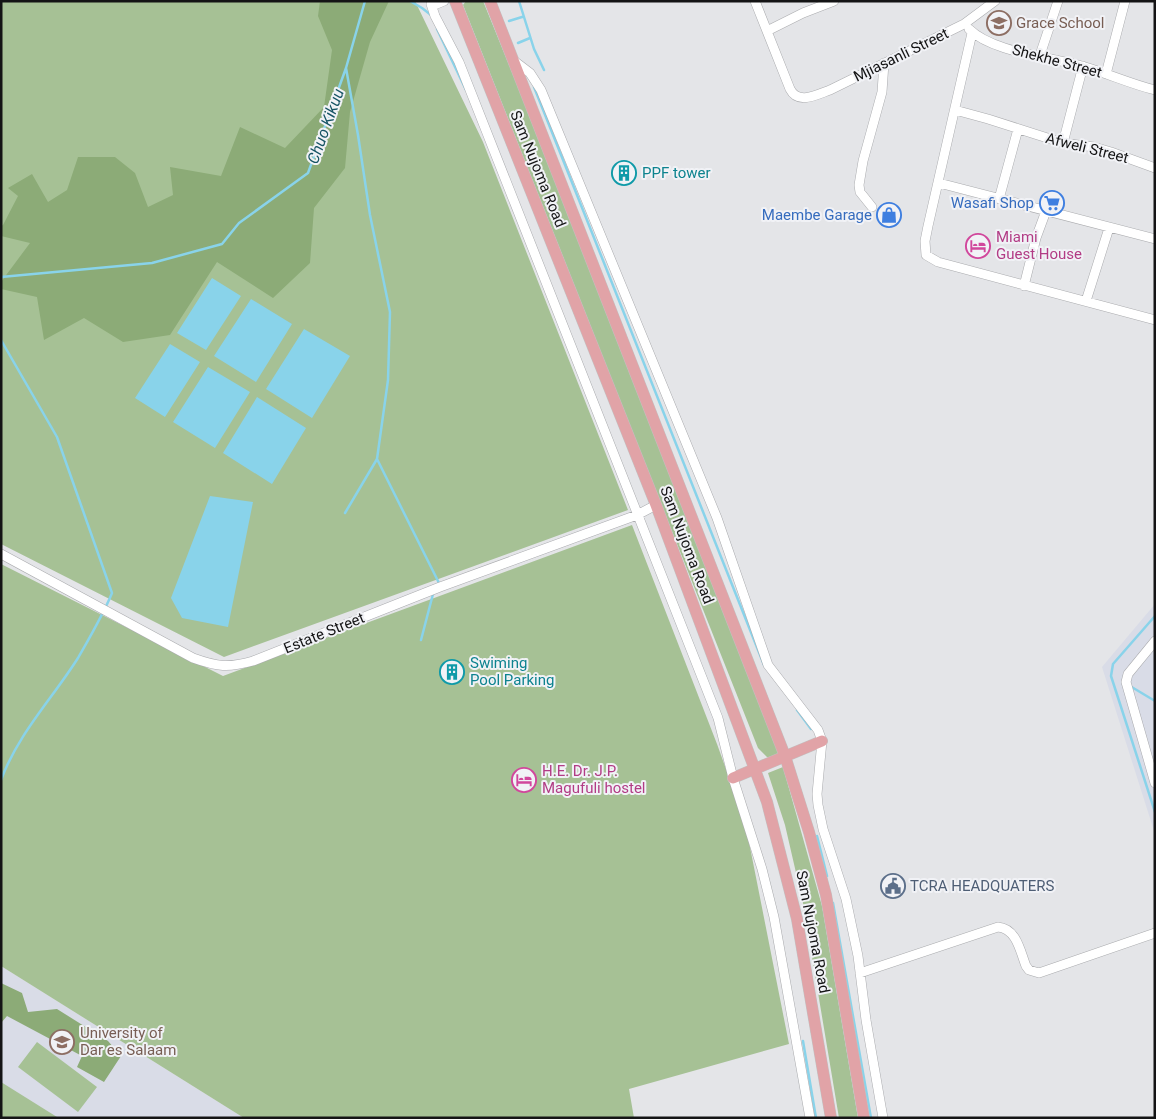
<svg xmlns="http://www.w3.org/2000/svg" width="1156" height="1119" viewBox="0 0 1156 1119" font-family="Roboto,sans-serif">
  <rect width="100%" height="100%" fill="#e4e5e8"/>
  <path fill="#d9dce7" d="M1155,604v230l-53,-167z
    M1,966l243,152h-243z"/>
  <path fill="#a6c195" d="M1,1h414l68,141 145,368 -404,147 -223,-113z
    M466,1h17l213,522 83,229 -5,7 -7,-2 -9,-9 -295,-743z
    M632,525l85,219 28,78 44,222 -160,45 5,29h-390l-243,-152v-402l222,112z
    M783,767l39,139 36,212h-19l-36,-215 -18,-78 -17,-52z
    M37,1042l60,45 -19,25 -60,-45z
    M1,1082l56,35v1h-56z"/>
  <path fill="#8cab77" d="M320,1h69l-19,41 -20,70 -5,56 -31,40 -4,55 -37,35 -56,-36 -47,73 -47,7 -39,-24 -40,22 -7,-43 -36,-8v-7l29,-39 -29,-7v-10l2,-1 15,-29 -10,-8 24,-14 16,28 19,-12 11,-33h37l20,16 13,34 25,-12 -3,-28 51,9 19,-49 45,21 39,-41 8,-57 -14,-34z
    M1,983l21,10 6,19 29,-3 51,32 13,15 -17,26 -27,-15 5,-11 -75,-40 -6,7z"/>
  <path fill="#89d3ea" d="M212,278l29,18 -35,54 -29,-17z
    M251,299l41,25 -36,58 -42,-26z
    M304,329l46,27 -38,62 -46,-29z
    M170,344l30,18 -35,55 -30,-19z
    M208,367l42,25 -35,56 -42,-26z
    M257,397l49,31 -34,56 -49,-31z
    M210,496l43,6 -25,125 -46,-9 -11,-20z"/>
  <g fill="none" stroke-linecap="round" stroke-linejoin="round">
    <path stroke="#89d3ea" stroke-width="2.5" d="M410,1l12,7 9,7
      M519,1l15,48 10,21
      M509,21l13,-4
      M437,29l29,61
      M518,43l12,-5
      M534,87l230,578
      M1,277l151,-14 70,-19 17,-21 69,-50 38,-105 19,-67
      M1,340l56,97 55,156c-9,22 -22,44 -34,65 -26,41 -60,76 -77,122
      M377,459l62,124
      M345,513l32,-54 11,-79 2,-68 -20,-97 -12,-80 -12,-67
      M1155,616l-42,48 -2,12 44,136
      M421,640l12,-46
      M1130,686l25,15
      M797,710l14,19
      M817,836l10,40
      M833,903l38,215
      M803,1041l13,77"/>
    <defs>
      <path id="minor" d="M755,1l35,88c8,16 26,6 40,1l134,-66 31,-23
        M431,4l4,12 24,46 259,656 15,60 29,91 12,48 36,201
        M432,6l12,-5
        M969,29c24,24 84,28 116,38 24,7 46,17 70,23
        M767,31l36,-18 31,-12
        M972,33l-44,193 -3,15 1,14 12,7 217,58
        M1039,58l19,-57
        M513,60l17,13 11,17 176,428 51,147 50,65 4,11 -5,53 1,11 5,24 23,70 12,57 8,64 17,98
        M1106,74l19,-73
        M955,110l33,9 75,24 31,4 17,5 44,16
        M1063,143l20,-77
        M939,183l216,56
        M999,199l19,-70
        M872,207l-12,-15 -1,-7 4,-24 19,-69 2,-29
        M1024,286l12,-48 10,-27
        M1086,301l23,-73
        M1,554l192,104c25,9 35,10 60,3l187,-74 197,-72 19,-10
        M1155,641l-27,33 -2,8 29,101
        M860,973l138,-46c19,2 22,24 28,39l3,4 10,3 116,-40"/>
      <path id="major" d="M455,1l201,504 111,297 30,117 34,199
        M490,1l295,755 24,76 17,63 38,223
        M733,778l89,-37"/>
    </defs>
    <use href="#minor" stroke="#aaabae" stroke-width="10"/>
    <use href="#major" stroke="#c2c2c2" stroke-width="12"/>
    <use href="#minor" stroke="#fff" stroke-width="9"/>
    <use href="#major" stroke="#e1a3a7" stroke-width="11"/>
  </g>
  <defs>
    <symbol id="school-ring" viewBox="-11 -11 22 22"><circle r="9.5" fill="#f1f2f6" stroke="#8d6e63" stroke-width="1.5"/><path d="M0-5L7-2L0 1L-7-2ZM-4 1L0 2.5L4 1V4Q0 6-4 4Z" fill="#8d6e63"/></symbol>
    <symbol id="building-ring" viewBox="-11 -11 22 22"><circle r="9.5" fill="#f1f2f6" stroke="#0f9aa8" stroke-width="1.5"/><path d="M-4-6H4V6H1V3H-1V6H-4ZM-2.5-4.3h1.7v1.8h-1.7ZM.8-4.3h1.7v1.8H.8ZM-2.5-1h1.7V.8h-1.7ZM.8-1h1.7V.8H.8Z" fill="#0f9aa8"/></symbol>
    <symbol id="supermarket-ring" viewBox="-11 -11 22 22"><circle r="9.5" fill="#f1f2f6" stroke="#3f7fe0" stroke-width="1.5"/><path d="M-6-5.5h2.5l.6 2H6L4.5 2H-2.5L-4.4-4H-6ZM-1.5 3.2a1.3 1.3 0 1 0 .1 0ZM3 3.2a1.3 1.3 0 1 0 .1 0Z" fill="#3f7fe0"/></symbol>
    <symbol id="shop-ring" viewBox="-11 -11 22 22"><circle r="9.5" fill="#f1f2f6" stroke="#3f7fe0" stroke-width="1.5"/><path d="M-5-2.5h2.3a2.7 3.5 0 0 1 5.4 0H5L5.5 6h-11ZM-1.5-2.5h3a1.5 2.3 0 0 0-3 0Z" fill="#3f7fe0"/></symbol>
    <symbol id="hotel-ring" viewBox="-11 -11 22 22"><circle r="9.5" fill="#f1f2f6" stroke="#d1479c" stroke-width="1.5"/><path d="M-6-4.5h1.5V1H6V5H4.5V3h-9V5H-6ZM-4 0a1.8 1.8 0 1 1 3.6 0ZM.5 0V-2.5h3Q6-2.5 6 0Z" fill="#d1479c"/></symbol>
    <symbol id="civic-ring" viewBox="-11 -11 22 22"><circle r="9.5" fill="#f1f2f6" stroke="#5c6f8a" stroke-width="1.5"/><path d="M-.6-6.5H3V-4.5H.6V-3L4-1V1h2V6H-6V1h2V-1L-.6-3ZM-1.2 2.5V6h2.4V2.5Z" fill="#5c6f8a"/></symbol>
    <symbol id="university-ring" viewBox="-11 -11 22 22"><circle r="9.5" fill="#f1f2f6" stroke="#8d6e63" stroke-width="1.5"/><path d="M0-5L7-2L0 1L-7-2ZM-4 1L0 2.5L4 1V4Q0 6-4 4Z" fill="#8d6e63"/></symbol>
  </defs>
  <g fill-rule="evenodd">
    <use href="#school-ring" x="985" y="9" width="28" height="28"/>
    <use href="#building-ring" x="610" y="159" width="28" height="28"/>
    <use href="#supermarket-ring" x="1038" y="189" width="28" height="28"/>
    <use href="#shop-ring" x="875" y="201" width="28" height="28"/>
    <use href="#hotel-ring" x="964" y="232" width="28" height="28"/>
    <use href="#building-ring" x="438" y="658" width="28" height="28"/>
    <use href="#hotel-ring" x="510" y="766" width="28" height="28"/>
    <use href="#civic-ring" x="879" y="872" width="28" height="28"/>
    <use href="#university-ring" x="48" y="1028" width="28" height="28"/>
  </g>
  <g text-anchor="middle" stroke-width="4" stroke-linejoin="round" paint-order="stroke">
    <g font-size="15" fill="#785e54" stroke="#f1f2f6" text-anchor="start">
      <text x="1016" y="28">Grace School</text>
      <text x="80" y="1038">University of<tspan x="80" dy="17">Dar es Salaam</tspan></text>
    </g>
    <g font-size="15" fill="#141415" stroke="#f1f2f6">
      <text transform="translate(901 55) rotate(-26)" y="5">Mjiasanli Street</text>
      <text transform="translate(1057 61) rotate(15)" y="5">Shekhe Street</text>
      <text transform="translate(1087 148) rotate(14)" y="5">Afweli Street</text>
      <text transform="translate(538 169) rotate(68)" y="5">Sam Nujoma Road</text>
      <text transform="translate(687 545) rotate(69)" y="5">Sam Nujoma Road</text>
      <text transform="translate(324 633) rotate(-22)" y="5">Estate Street</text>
      <text transform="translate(813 932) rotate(79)" y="5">Sam Nujoma Road</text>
    </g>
    <g font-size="15" fill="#0d838f" stroke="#f1f2f6" text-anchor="start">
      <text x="642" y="178">PPF tower</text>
      <text x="470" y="668">Swiming<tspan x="470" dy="17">Pool Parking</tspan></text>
    </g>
    <g font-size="15" fill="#366cbe" stroke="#f1f2f6" text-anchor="end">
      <text x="1034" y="208">Wasafi Shop</text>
      <text x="872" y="220">Maembe Garage</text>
    </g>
    <g font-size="15" fill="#b23c85" stroke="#f1f2f6" text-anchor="start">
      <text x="996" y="242">Miami<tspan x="996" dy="17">Guest House</tspan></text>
      <text x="542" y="776">H.E. Dr. J.P.<tspan x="542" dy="17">Magufuli hostel</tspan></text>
    </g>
    <g font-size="15" fill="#4e5e75" stroke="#f1f2f6" text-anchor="start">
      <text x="910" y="891">TCRA HEADQUATERS</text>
    </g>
    <g font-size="16" font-style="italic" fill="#165464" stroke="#f1f2f6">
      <text transform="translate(325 126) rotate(-70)" y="6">Chuo Kikuu</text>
    </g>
  </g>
  <rect width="1156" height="1119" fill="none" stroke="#141415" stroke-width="5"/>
</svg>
